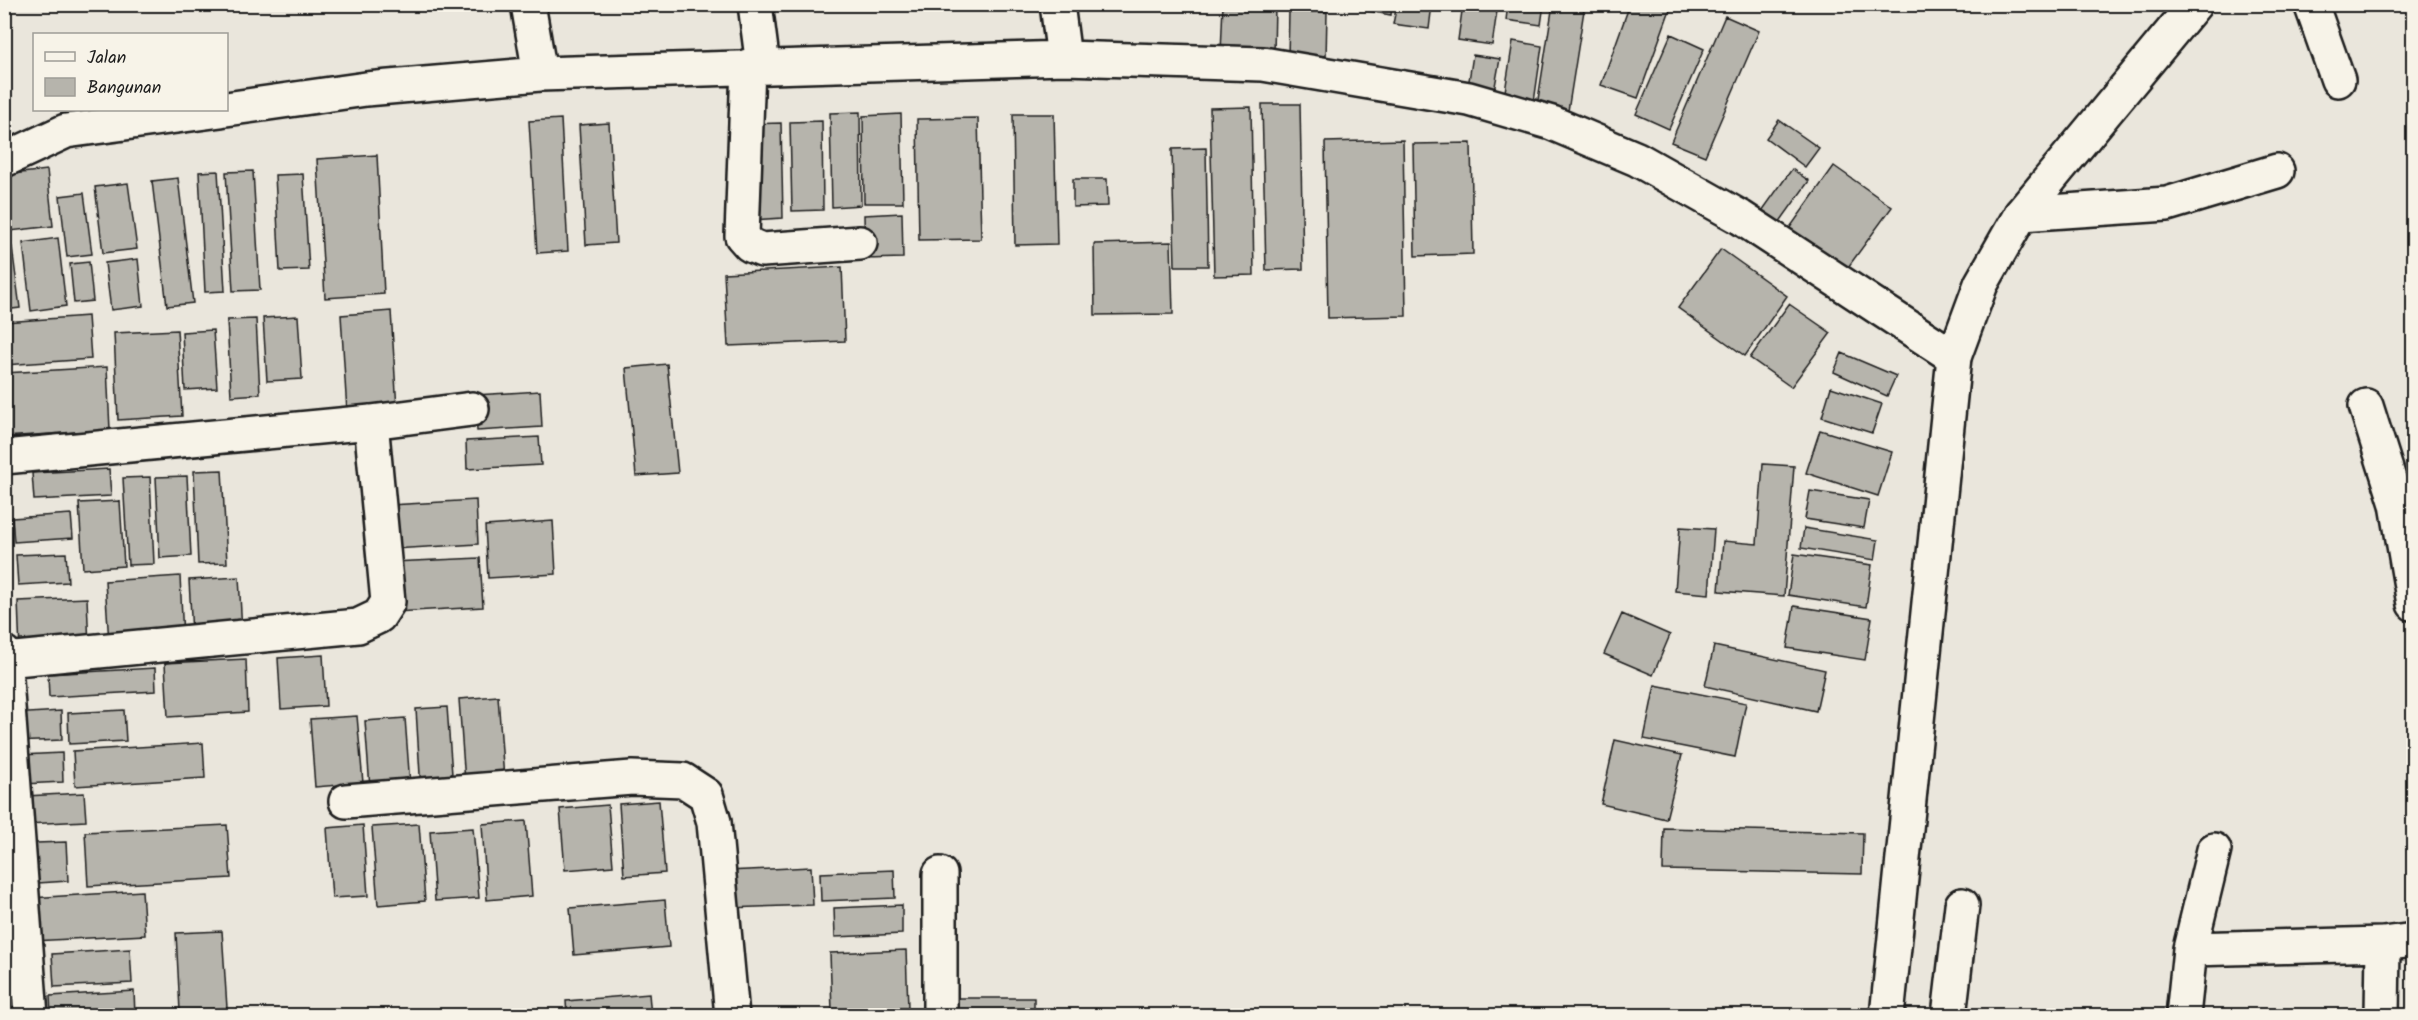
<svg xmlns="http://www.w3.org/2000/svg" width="2418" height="1020" viewBox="0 0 2418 1020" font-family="Kalam,sans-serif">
  <rect width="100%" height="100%" fill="#eae6dc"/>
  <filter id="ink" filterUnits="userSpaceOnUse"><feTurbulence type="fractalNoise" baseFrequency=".0167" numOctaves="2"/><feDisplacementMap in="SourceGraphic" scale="12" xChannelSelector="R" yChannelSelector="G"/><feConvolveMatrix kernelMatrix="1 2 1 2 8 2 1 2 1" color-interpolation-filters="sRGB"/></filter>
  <g filter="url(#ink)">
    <path fill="#b6b4ac" stroke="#1c1c1c" stroke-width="1.5" d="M1223,4h52l-1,51 -53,-2z
      M1369,4h23l-1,11 -23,-4z
      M1397,4h35l-3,25 -36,-5z
      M1463,4h35l-6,41 -34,-5z
      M1508,4h36l-3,21 -35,-5z
      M1553,4h32l-17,107 -31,-5z
      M1630,4h42l-34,94 -37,-13z
      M1289,11l38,1 -1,47h-38z
      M1725,16l34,15 -54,125 -34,-14z
      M1671,34l33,15 -35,80 -33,-15z
      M1513,41l29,5 -8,56 -30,-4z
      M1473,55l27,4 -7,38 -26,-4z
      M1262,104h38l3,165 -37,1z
      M1251,107l3,168 -40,1 -4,-168z
      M860,112l1,93 -29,2 -2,-94z
      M901,114l2,89h-39l-1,-87z
      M1013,114h41l3,130 -42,1z
      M978,118l3,121 -62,1 -2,-121z
      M561,119l7,132 -31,2 -8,-132z
      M1779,120l40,28 -14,19 -39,-29z
      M822,121l1,89 -31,1 -2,-89z
      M609,123l7,120 -30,2 -7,-120z
      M781,123l2,95 -31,2 -1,-96z
      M1403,140l3,176 -78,2 -3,-176z
      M1471,143l2,111 -58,2 -2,-112z
      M1206,148l2,118h-33l-3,-117z
      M377,155l7,139 -59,4 -8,-139z
      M1834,166l58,41 -49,67 -57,-41z
      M1792,169l17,12 -30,42 -17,-12z
      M47,170l6,56 -43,5 -6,-56z
      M218,171l7,120 -20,1 -6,-120z
      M253,171l7,119 -27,1 -7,-119z
      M303,174l6,96 -29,1 -5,-96z
      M178,178l15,125 -26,3 -15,-125z
      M1073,179h34l1,27 -35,1z
      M128,183l9,66 -34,4 -8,-66z
      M84,193l8,61 -25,3 -7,-61z
      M902,213l1,45 -38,1 -1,-44z
      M58,238l8,68 -35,5 -8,-68z
      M1171,242l2,72 -78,1 -1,-71z
      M4,247h8l8,61 -16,2z
      M1721,249l66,47 -42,60 -67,-48z
      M138,259l5,47 -32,4 -6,-47z
      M89,262l4,39 -19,2 -4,-39z
      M842,267l3,74 -117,5 -4,-73z
      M1789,304l42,29 -40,54 -41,-29z
      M391,311l6,98 -50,3 -6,-97z
      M88,316l3,43 -87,6v-43z
      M298,316l4,63 -35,2 -4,-63z
      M256,319l4,75 -29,2 -4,-76z
      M177,330l5,86 -64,4 -4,-87z
      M213,330l4,58 -32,2 -3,-58z
      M1842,353l54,23 -9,20 -53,-24z
      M667,364l11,109 -42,3 -10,-108z
      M107,367l3,63 -106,7v-64z
      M1831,387l51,17 -10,29 -50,-16z
      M540,391l2,36 -65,4 -2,-36z
      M1820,430l72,22 -14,44 -72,-23z
      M539,437l2,28 -74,4 -1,-28z
      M1763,464l31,2 -10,130 -65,-5 4,-50 34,3z
      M109,469l2,27 -77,4 -2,-27z
      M222,470l5,93 -29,1 -4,-93z
      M187,476l4,80 -31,2 -4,-81z
      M150,477l4,87 -26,1 -5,-87z
      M1810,491l59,9 -5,28 -59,-9z
      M476,500l2,44 -85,5 -3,-44z
      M120,501l4,65 -41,3 -4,-66z
      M71,514l2,24 -59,4 -2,-24z
      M553,521l3,53 -68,4 -3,-52z
      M1680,527l34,2 -5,65 -34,-3z
      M1804,528l74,12 -3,20 -74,-12z
      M66,553l2,29 -50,3 -2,-30z
      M1794,554l78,11 -6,42 -78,-12z
      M480,558l3,49 -88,5 -3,-50z
      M180,576l3,62 -74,5 -4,-62z
      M239,577l3,54 -50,3 -3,-54z
      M87,598l2,50 -69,4 -2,-51z
      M1794,606l78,12 -7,42 -78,-12z
      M1622,614l48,21 -17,40 -49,-21z
      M1714,646l111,24 -9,41 -111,-25z
      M323,655l3,51 -45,3 -3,-51z
      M246,659l2,53 -80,5 -3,-54z
      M155,668l1,23 -107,6 -1,-23z
      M1655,685l91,18 -11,54 -91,-18z
      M498,696l6,83 -39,3 -6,-83z
      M447,707l6,81 -32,3 -5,-82z
      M124,710l2,31 -57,3 -1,-31z
      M61,711l1,29 -49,2 -1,-28z
      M357,716l6,67 -48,4 -5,-68z
      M405,718l5,67 -40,3 -5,-67z
      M1615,740l67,15 -16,64 -65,-15z
      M203,743l2,35 -130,8 -2,-35z
      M62,753l1,29 -40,2 -2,-29z
      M84,793l2,28 -60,3 -1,-28z
      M659,801l6,72 -41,3 -5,-72z
      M608,805l5,61 -48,4 -5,-61z
      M526,821l6,75 -45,4 -5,-76z
      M419,824l6,77 -47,4 -6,-78z
      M227,825l4,53 -143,8 -3,-54z
      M363,825l5,71 -36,2 -5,-70z
      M473,828l6,70 -44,3 -5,-70z
      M1664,828l199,5 -1,41 -199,-4z
      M66,842l2,39 -30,2 -2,-40z
      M811,867l2,38 -85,3 -2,-37z
      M894,870l1,28 -74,3 -1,-28z
      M142,891l3,44 -112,6 -2,-43z
      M665,900l4,47 -95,8 -4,-47z
      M902,905v29l-67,3 -1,-29z
      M222,931l5,77 -47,3 -4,-78z
      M130,949l2,34 -78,4 -2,-33z
      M906,950l2,58 -76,3 -2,-58z
      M134,991l1,25h-84l-1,-20z
      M649,994l2,22h-84l-1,-15z
      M958,998h76v18h-76z
      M1091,1011h43v5h-43z"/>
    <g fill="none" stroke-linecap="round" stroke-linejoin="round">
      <defs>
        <path id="minor" d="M528,4l12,70
          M755,4l8,62
          M1057,4l7,54
          M2311,4l27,76
          M748,66l-6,170 8,9 12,5 98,-7
          M226,109l140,-20 174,-15 524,-16 199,6 206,35 83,24 85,36 103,58 214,140
          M4,160l62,-29 155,-21
          M2021,214l146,-10 110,-33
          M2366,406l31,98 17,100
          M4,457l367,-35 101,-13
          M4,653l27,363
          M5,660l353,-34 21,-10 9,-14 -17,-180
          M346,801l286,-23 51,2 23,15 8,27 18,194
          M2190,949l193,-5 31,-4
          M940,1016v-142
          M1949,1016l13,-111
          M2183,1016l7,-67 24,-99
          M2382,1016l1,-72"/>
        <path id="tertiary" d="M1887,1016l67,-659 27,-73 40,-70 174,-210"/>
      </defs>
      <use href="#minor" stroke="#1c1c1c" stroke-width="38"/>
      <use href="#tertiary" stroke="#1c1c1c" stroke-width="38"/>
      <use href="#minor" stroke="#f7f3e8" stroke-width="33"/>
      <use href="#tertiary" stroke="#f7f3e8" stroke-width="33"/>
    </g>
  </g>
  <rect width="2418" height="1020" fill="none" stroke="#f7f3e8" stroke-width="24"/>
  <rect x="12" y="12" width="2394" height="996" fill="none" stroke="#1c1c1c" stroke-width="2" filter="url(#ink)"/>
  <rect x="33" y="33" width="195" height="78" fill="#f7f3e8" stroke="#9f9d96" stroke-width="1.5"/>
  <rect x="45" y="52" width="30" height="9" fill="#f7f3e8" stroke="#9f9d96" stroke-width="1.5"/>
  <text x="87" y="63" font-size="18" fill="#1c1c1c">Jalan</text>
  <rect x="45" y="78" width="30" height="18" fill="#b6b4ac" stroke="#9f9d96" stroke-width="1.5"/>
  <text x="87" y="93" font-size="18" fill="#1c1c1c">Bangunan</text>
</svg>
